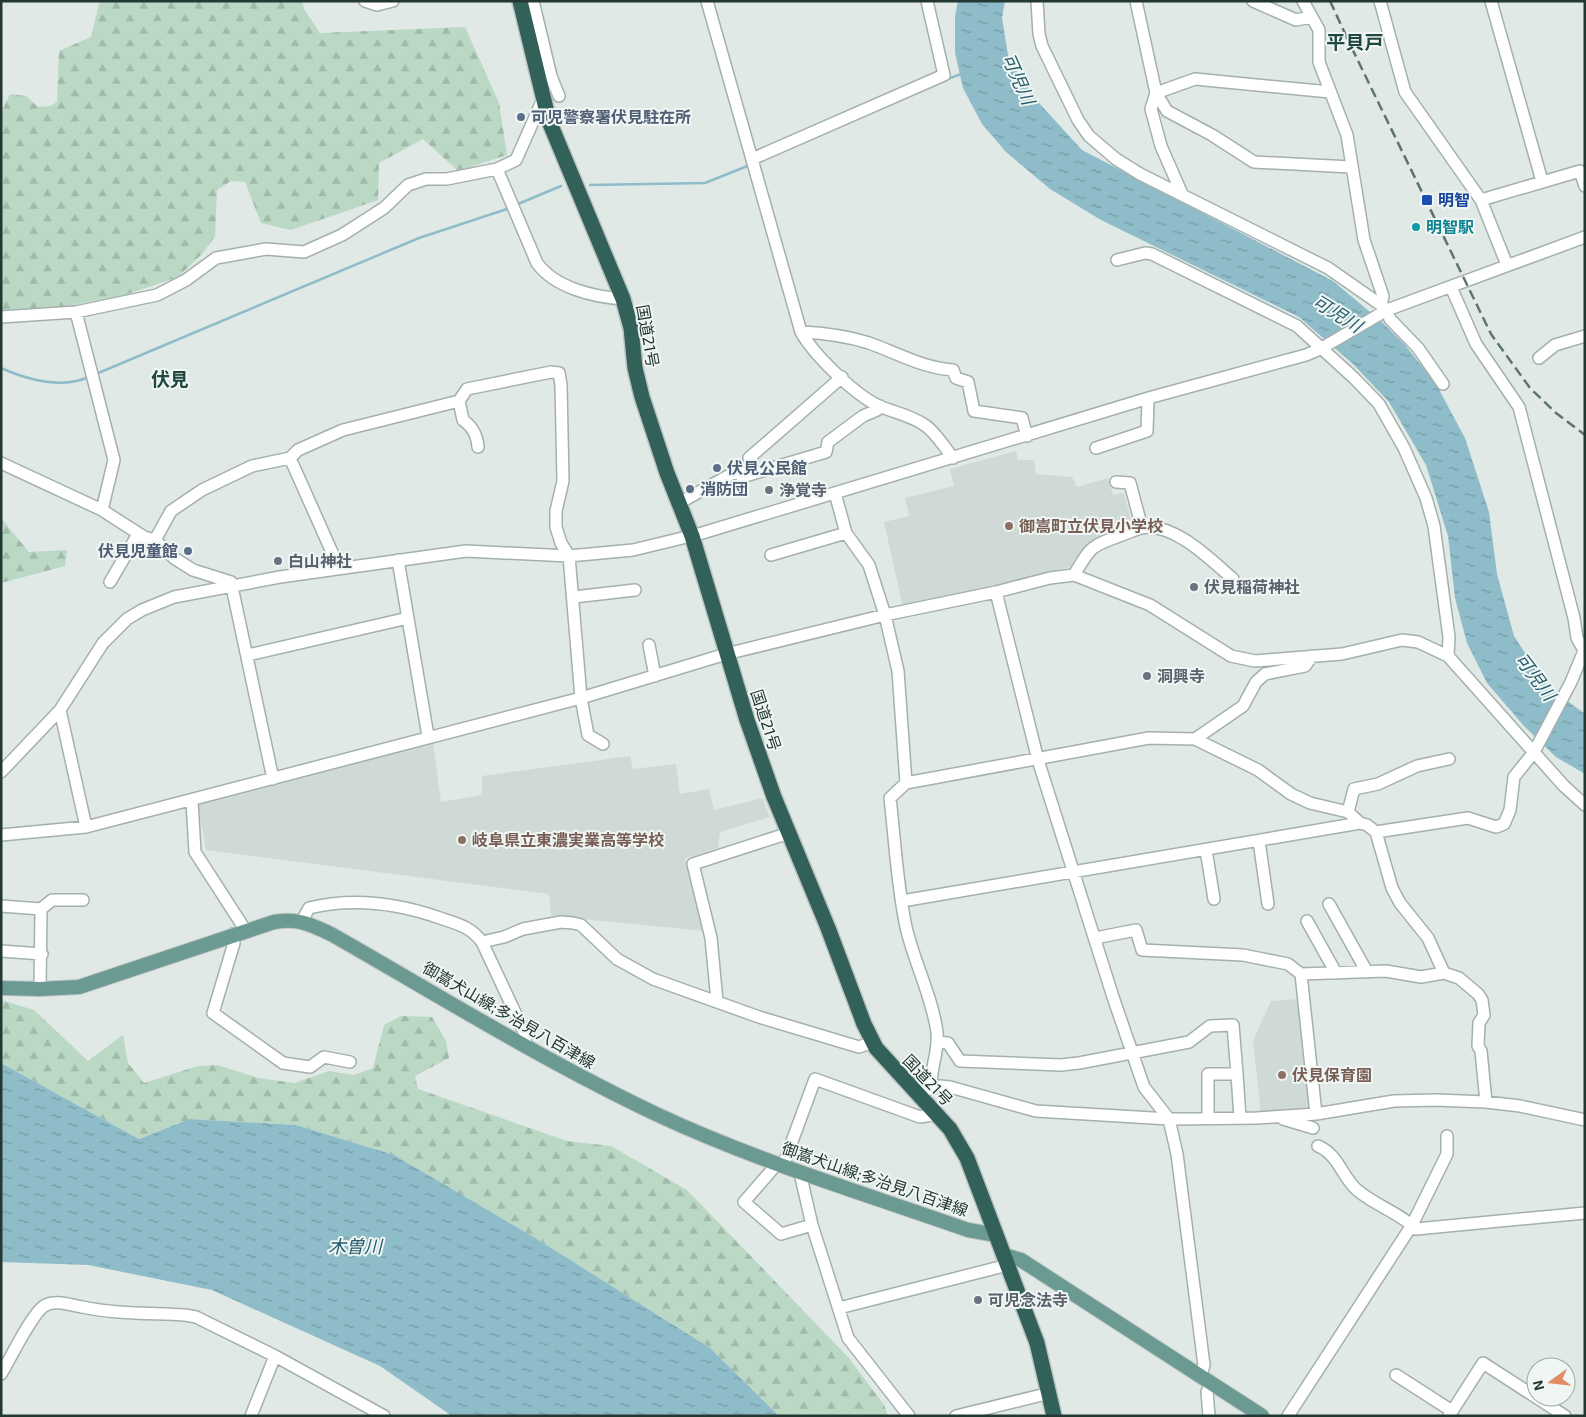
<svg xmlns="http://www.w3.org/2000/svg" width="1586" height="1417" viewBox="0 0 1586 1417" font-family="'Exo 2','Noto Sans JP',sans-serif">
  <defs>
    <pattern id="forest-firs" width="22" height="20" patternUnits="userSpaceOnUse" patternTransform="scale(1.25)"><rect width="22" height="20" fill="#bbd8c5"/><path d="M5 1l3.5 6h-7zM16 11l3.5 6h-7z" fill="#a0baaa"/></pattern>
    <pattern id="water-ripples" width="26" height="14" patternUnits="userSpaceOnUse" patternTransform="scale(1.25)"><rect width="26" height="14" fill="#8ebcc9"/><path d="M2 4q2-2 4 0t4 0M15 11q2-2 4 0t4 0" fill="none" stroke="#749aa4"/></pattern>
  </defs>
  <rect width="100%" height="100%" fill="#e0e9e6"/>
  <path fill="#cfd9d5" d="M1016,451l2,9h16l2,14 36,3 5,10 31,-9 5,17 11,-2 10,38 -35,10 -14,6 -15,20 -167,41 -19,-86 25,-6 -4,-18 49,-12 -4,-17z
    M433,742l8,60 41,-7v-19l148,-20 3,13 43,-5 4,30 29,-5 5,21 48,-12 8,19 -50,15 -2,16 -33,10 20,73 -154,-15 -2,-22 -343,-44 -8,-46z
    M1299,999l11,110 -49,5 -8,-73 18,-40z"/>
  <path fill="url(#forest-firs)" d="M104,1h198l2,8 16,24 145,-6 34,76 8,52 -49,16 -35,-32 -44,24 -1,37 -87,30 -30,-7 -16,-41 -14,-1 -14,9 -2,47 -14,18 -23,22 -53,18 -63,12 -61,4v-198l9,-19 16,2 12,11 12,-1 7,-4 2,-51 32,-14 8,-33z
    M1,518l28,34 38,-2 -2,16 -64,17z
    M1,1000l33,10 54,51 35,-26 5,28 16,20 54,-17 19,-1 41,13 37,5 34,-12 25,4 19,-7 11,-43 17,-9 31,1 14,24 3,17 -34,18 3,13 149,52 44,5 76,44 161,167 36,48 4,11h-109l-69,-68 -173,-109 -143,-84 -98,-30 -106,-6 -51,20 -138,-76z"/>
  <path fill="url(#water-ripples)" d="M958,1h47l-3,17 7,43 31,43 42,46 251,131 49,41 23,23 31,39 29,54 24,74 8,62 17,62 32,49 39,29v60l-29,-17 -32,-31 -37,-43 -20,-40 -12,-45 -7,-62 -22,-71 -37,-63 -36,-38 -54,-47 -198,-97 -51,-31 -44,-37 -24,-28 -19,-36 -8,-35v-37z
    M1,1063l138,76 51,-20 106,6 98,30 143,84 173,109 69,68h-327l-72,-50 -168,-76 -124,-25 -87,-3z"/>
  <g fill="none" stroke-linecap="round" stroke-linejoin="round">
    <path stroke="#8ebcc9" stroke-width="2.5" d="M945,80l16,-6
      M590,185l115,-2 45,-18
      M518,204l43,-18
      M1,368c27,12 60,21 88,9
      M96,374l323,-136 88,-29"/>
    <defs>
      <path id="minor" d="M365,1l12,4 16,-4
        M533,1l18,75 8,20
        M707,1l94,331c13,23 54,63 78,74 16,7 32,9 47,20 10,7 19,22 27,32
        M1037,1l2,33 3,12 36,74 11,16 27,23 24,15 188,94 53,37 6,5 3,9 28,29 25,36
        M1136,1l20,92 11,18 45,24 42,27 97,5
        M1253,1l43,19 15,-3
        M1303,1l16,29v32l28,73 17,105 19,56 -2,9
        M1380,1l25,91 76,108 26,65
        M1491,1l51,180
        M752,159l192,-84 -17,-74
        M497,169l40,94c18,25 57,34 86,36
        M1182,194l-21,-48 -10,-37 5,-16 39,-14 135,13
        M1481,200l99,-29 5,15
        M1117,260l28,-7 7,1 145,72 57,52 25,26 25,44 22,50 8,28 15,111 -1,19
        M1451,287l25,57 43,63 55,211 3,20 8,14
        M76,312l38,148 -12,50
        M1,317l75,-5 81,-17 29,-15 30,-22 50,-9 38,3 38,-17 42,-27 24,-23 18,-6h21l50,-10 19,-9 27,-61
        M801,332c23,1 46,4 68,11 28,10 54,25 84,27l3,8 12,4 6,29 48,7 5,18
        M1539,358l16,-13 30,-9
        M459,401l4,19c10,7 14,15 15,27
        M1096,448l51,-17 1,-31
        M290,458l49,110
        M1,463l101,47 42,27 11,3 19,18 19,12 38,12 42,197
        M738,472l4,5 84,-25 2,-10 35,-26 14,-6 3,-4
        M1116,482l14,1 12,45
        M835,493l11,40 23,32 16,50 13,56 8,112
        M679,503l71,-39 -1,-6 93,-81
        M155,540l16,-29 31,-21 50,-24 38,-8 8,-8 45,-20 116,-29 8,-12 84,-17 8,1 2,12 2,96 -7,30v16l5,16 8,13 12,142 7,37 15,9
        M771,555l75,-22
        M398,560l30,176
        M1074,575c17,-29 17,-29 48,-40 6,-2 12,-5 19,-7 32,-7 70,32 92,51
        M110,582l28,-48
        M996,592l42,168 75,237 31,90 25,32 8,35 27,211 -3,11
        M574,597l61,-7
        M649,645l6,31
        M248,655l160,-37
        M60,710l26,117
        M1195,739l48,-33 13,-24 9,-8 40,-8 7,-10
        M1,772l59,-62 43,-67 24,-24 15,-9 32,-13 106,-20 186,-26 103,5 64,-6 66,-16 453,-137 154,-42 14,-6 67,-39 198,-73
        M192,801l3,51 51,79
        M1348,812l6,-23 24,-5 39,-18 32,-7
        M1376,832l16,56 8,15 28,35 16,35
        M1,835l85,-8 495,-129 145,-44 159,-39 111,-23 54,-14 24,-3 76,30 81,51 24,5 87,-7 60,-14 16,2 30,14 116,130 21,19
        M1259,841l9,63
        M1206,850l8,49
        M902,901l458,-78 7,2 9,7 92,-14 28,9 8,-3 6,-14 4,-33 20,-25 37,-70 13,-31
        M1329,904l38,68
        M1,906l40,3
        M302,921l7,-13c45,-11 88,-5 131,10 18,6 31,9 42,24l22,-5 19,-8 38,-7 12,1 8,2 36,34 36,20 106,38 100,30 14,-5
        M1307,921l29,52
        M233,934l1,9 -21,70 70,50 27,4 14,-10 26,5
        M1095,938l41,-8 6,20 101,5 45,9 13,10 85,-3 35,6 23,-4 15,5 19,16 4,6 2,15 -5,8 -1,23 3,5 5,51
        M482,942l44,94 -1,9
        M1,951l41,3
        M1301,974l15,140
        M40,989l1,-80 11,-9h31
        M717,1001l-6,-63 -18,-74 96,-31
        M937,1042l11,1 12,18 101,4 18,-2 110,-21 21,-16 23,-1 4,49
        M931,1088c-1,-20 8,-35 6,-56 -5,-36 -23,-70 -31,-105 -9,-42 -11,-86 -16,-129l16,-15 243,-45 46,1 63,31 33,24 19,9 38,9 12,11
        M926,1090l14,-4 10,1 86,24 133,8 88,-1 59,-4 78,-13 42,-1 50,2 34,4 65,14
        M1208,1118v-44h29l3,44
        M1283,1119l30,9
        M1318,1146c19,8 23,27 36,41 15,16 45,25 62,42l169,-16
        M777,1164l-33,38 37,32 31,-9
        M783,1166l32,-87 105,38 17,-3
        M800,1173l12,52 36,113 61,78
        M839,1308l169,-43
        M1,1374c10,-16 30,-59 43,-68 11,-7 26,-1 38,1 33,7 69,6 103,8l11,2 79,39 109,60
        M1396,1375l56,36
        M251,1416l24,-60
        M956,1416l94,-23
        M1209,1416l-2,-24 4,-9
        M1288,1416l124,-191 35,-71v-18
        M1449,1416l34,-53 82,53"/>
      <path id="major" d="M1,988l39,1 39,-2 195,-65c25,-4 35,2 57,12 107,61 213,127 325,180 100,47 207,79 312,116l28,5
        M1004,1255l17,5 241,156"/>
      <path id="highway" d="M520,1l29,120 74,178 8,29 4,40 7,29 25,76 25,63 55,184 27,77 54,131 36,96 12,24 74,81 17,29 70,185 17,73"/>
    </defs>
    <use href="#minor" stroke="#a4b0ad" stroke-width="14"/>
    <use href="#major" stroke="#bdc3c2" stroke-width="16"/>
    <use href="#highway" stroke="#bdc3c2" stroke-width="18"/>
    <use href="#minor" stroke="#fff" stroke-width="11"/>
    <use href="#major" stroke="#6a9a91" stroke-width="14"/>
    <use href="#highway" stroke="#32615a" stroke-width="15"/>
    <path stroke="#5d746f" stroke-width="2.5" stroke-dasharray="10 5" stroke-linecap="butt" d="M1330,1l18,39
      M1345,34l146,300 39,54 26,25 29,22"/>
  </g>
  <g fill="#5c6f8a" stroke="#f0f6f4" stroke-width="2">
    <circle cx="521" cy="117" r="5"/>
    <circle cx="717" cy="468" r="5"/>
    <circle cx="690" cy="489" r="5"/>
    <circle cx="188" cy="551" r="5"/>
  </g>
  <rect fill="#1a4fb4" stroke="#f0f6f4" stroke-width="2" x="1421" y="194" width="12" height="12" rx="2.5"/>
  <circle fill="#0f9aa8" stroke="#f0f6f4" stroke-width="2" cx="1416" cy="227" r="5"/>
  <g fill="#6b7280" stroke="#f0f6f4" stroke-width="2">
    <circle cx="769" cy="490" r="5"/>
    <circle cx="278" cy="561" r="5"/>
    <circle cx="1194" cy="587" r="5"/>
    <circle cx="1147" cy="676" r="5"/>
    <circle cx="978" cy="1300" r="5"/>
  </g>
  <g fill="#8d6e63" stroke="#f0f6f4" stroke-width="2">
    <circle cx="1009" cy="526" r="5"/>
    <circle cx="462" cy="840" r="5"/>
    <circle cx="1282" cy="1075" r="5"/>
  </g>
  <g text-anchor="middle" stroke-width="4" stroke-linejoin="round" paint-order="stroke">
    <g font-size="16" font-weight="bold" fill="#4e5e75" stroke="#f0f6f4" text-anchor="start">
      <text x="531" y="123">可児警察署伏見駐在所</text>
      <text x="727" y="474">伏見公民館</text>
      <text x="700" y="495">消防団</text>
      <text x="178" y="557" text-anchor="end">伏見児童館</text>
    </g>
    <g font-size="16" font-weight="bold" fill="#164399" stroke="#f0f6f4" text-anchor="start">
      <text x="1438" y="206">明智</text>
    </g>
    <g font-size="16" font-weight="bold" fill="#0d838f" stroke="#f0f6f4" text-anchor="start">
      <text x="1426" y="233">明智駅</text>
    </g>
    <g font-size="16" fill="#233833" stroke="#f0f6f4">
      <text transform="translate(648 336) rotate(80)" y="6">国道21号</text>
      <text transform="translate(766 720) rotate(72)" y="6">国道21号</text>
      <text transform="translate(509 1015) rotate(30)" y="6">御嵩犬山線;多治見八百津線</text>
      <text transform="translate(928 1080) rotate(46)" y="6">国道21号</text>
      <text transform="translate(875 1179) rotate(19)" y="6">御嵩犬山線;多治見八百津線</text>
    </g>
    <g font-size="16" font-weight="bold" fill="#5b616d" stroke="#f0f6f4" text-anchor="start">
      <text x="779" y="496">浄覚寺</text>
      <text x="288" y="567">白山神社</text>
      <text x="1204" y="593">伏見稲荷神社</text>
      <text x="1157" y="682">洞興寺</text>
      <text x="988" y="1306">可児念法寺</text>
    </g>
    <g font-size="16" font-weight="bold" fill="#785e54" stroke="#f0f6f4" text-anchor="start">
      <text x="1019" y="532">御嵩町立伏見小学校</text>
      <text x="472" y="846">岐阜県立東濃実業高等学校</text>
      <text x="1292" y="1081">伏見保育園</text>
    </g>
    <g font-size="18" font-style="italic" fill="#245c6d" stroke="#f0f6f4">
      <text transform="translate(1018 79) rotate(66)" y="6">可児川</text>
      <text transform="translate(1337 314) rotate(32)" y="6">可児川</text>
      <text transform="translate(1535 677) rotate(53)" y="6">可児川</text>
      <text x="355" y="1253">木曽川</text>
    </g>
    <g font-size="19" font-weight="bold" fill="#214840" stroke="#f0f6f4">
      <text x="1355" y="49">平貝戸</text>
      <text x="170" y="386">伏見</text>
    </g>
  </g>
  <rect width="1586" height="1417" fill="none" stroke="#233833" stroke-width="5"/>
  <g transform="translate(1551 1382) rotate(255)"><circle r="24" fill="#f0f6f4" stroke="#9eaaa7"/>
  <path d="M0-4L9 19L0 12L-9 19Z" fill="#e28b65"/>
  <text y="-8" font-size="14" font-weight="bold" text-anchor="middle" fill="#233833">N</text>
  </g>
</svg>
